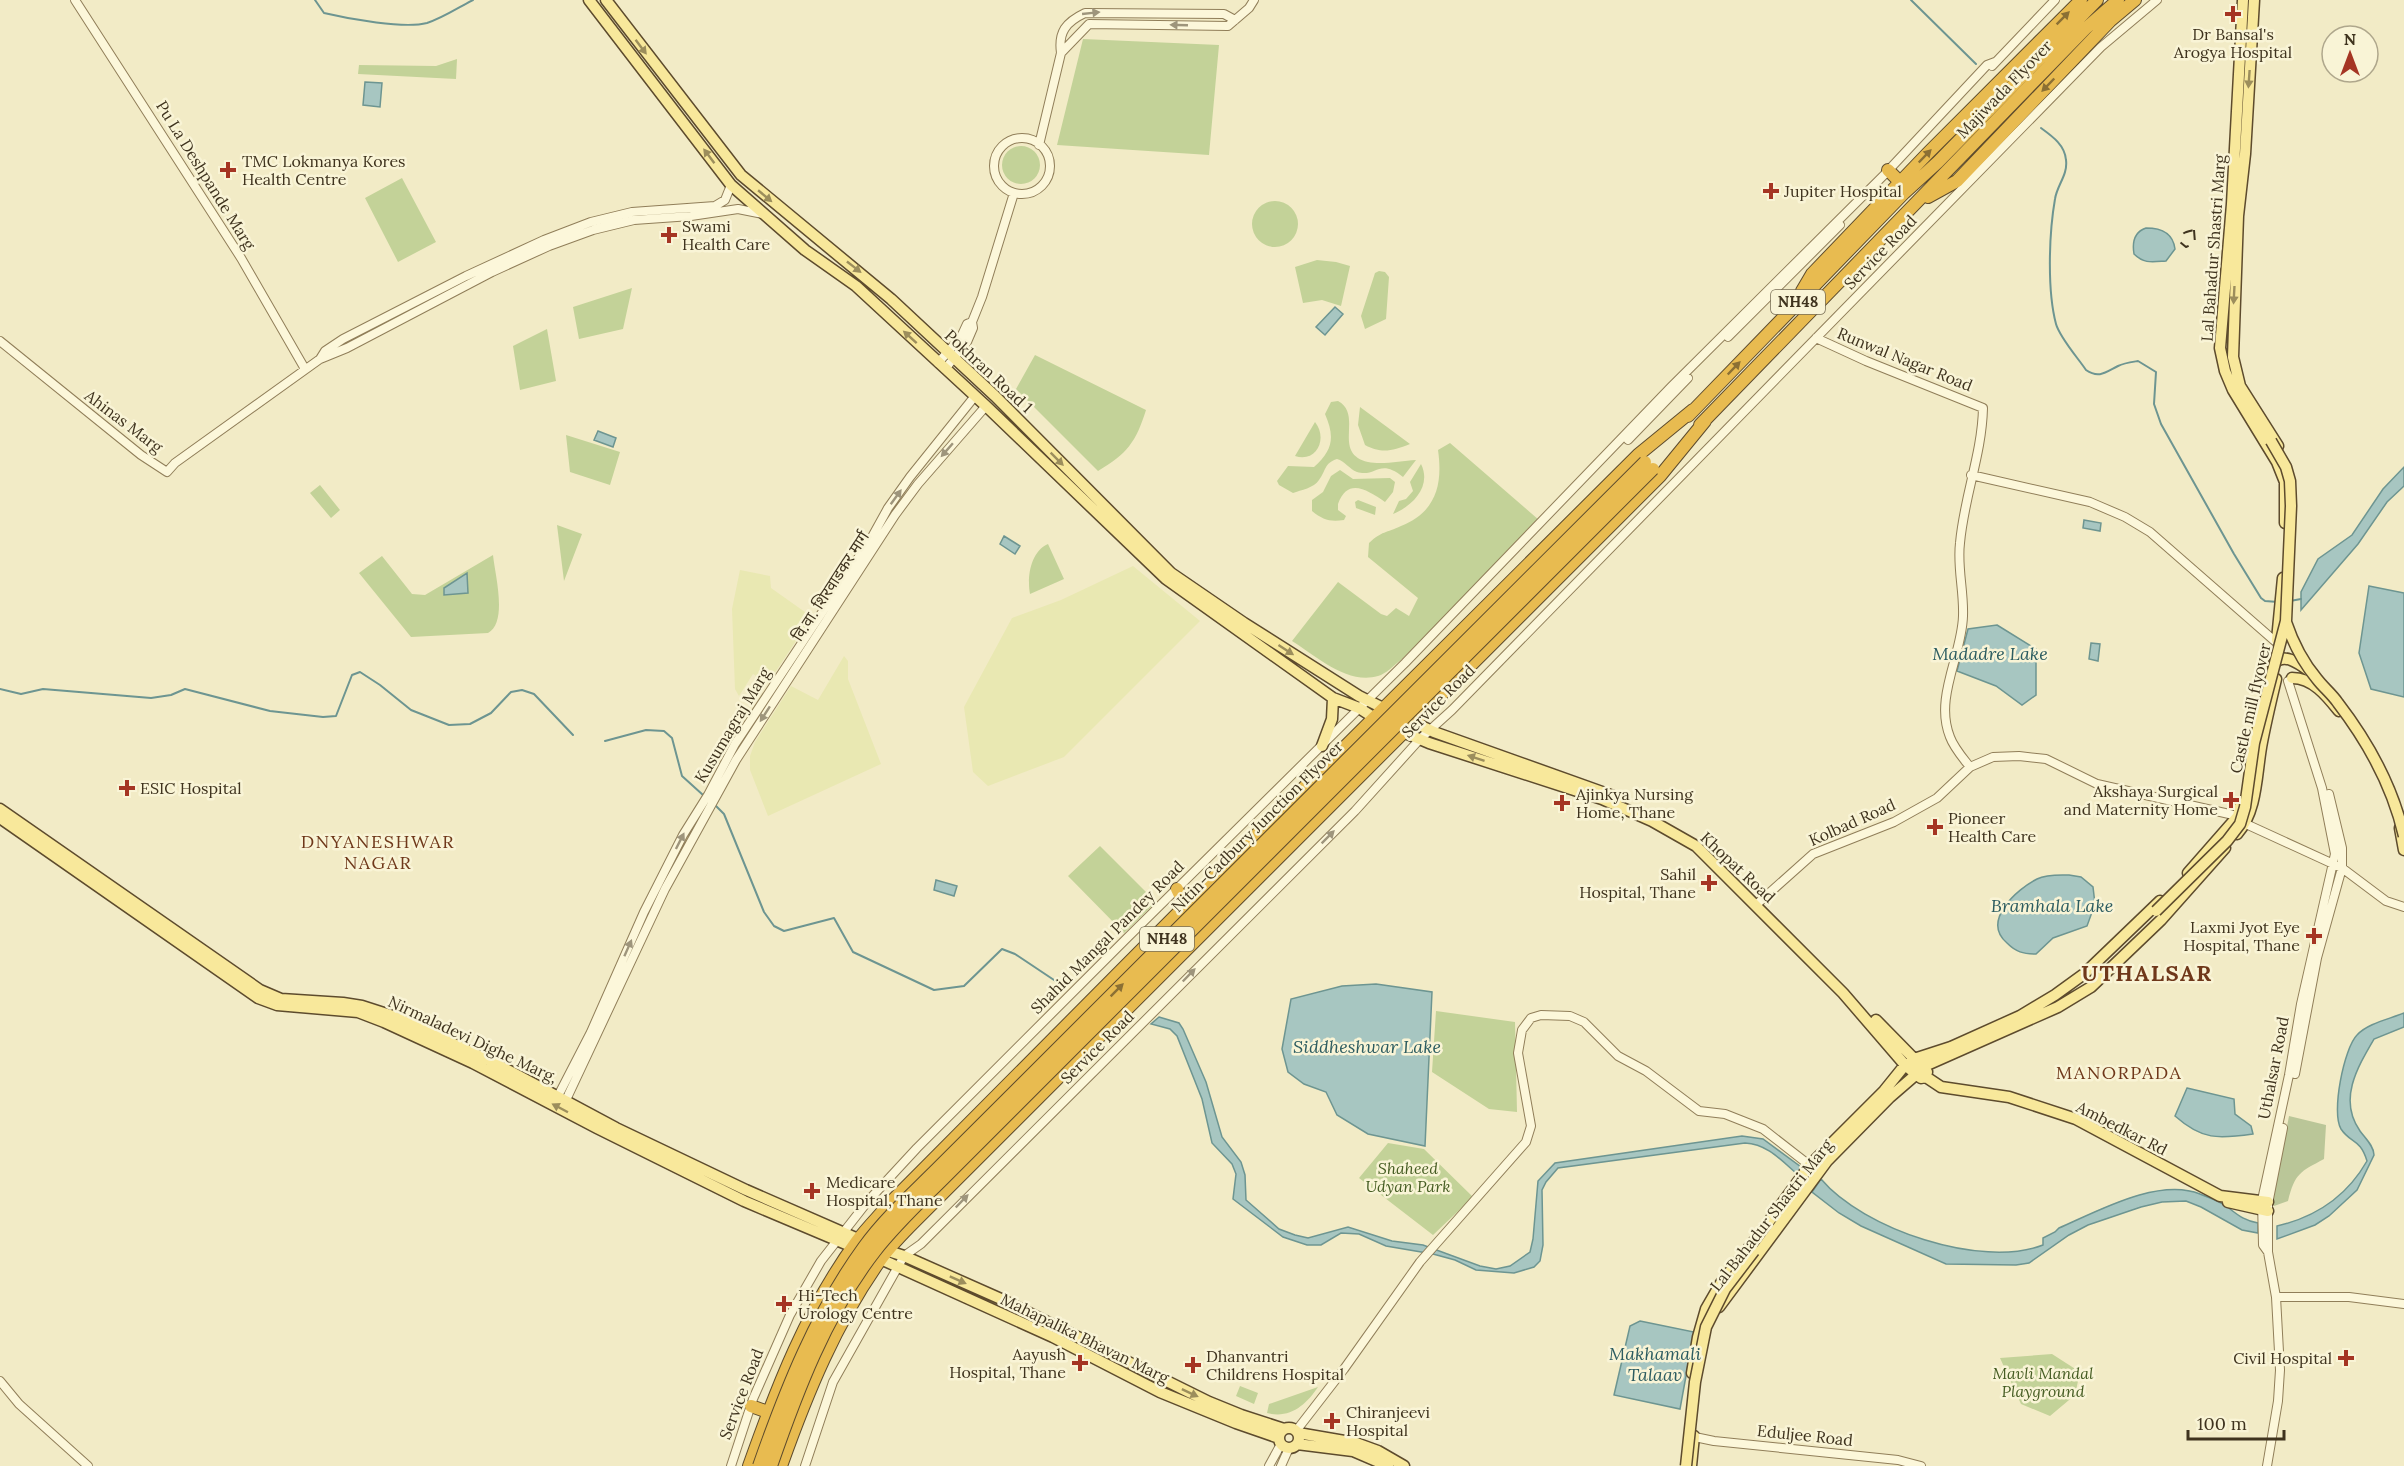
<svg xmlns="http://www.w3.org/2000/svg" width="2404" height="1466" viewBox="0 0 2404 1466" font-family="Lora,'Noto Sans Devanagari',serif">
  <rect width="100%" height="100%" fill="#f2ebc6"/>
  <path fill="#e9e8b2" d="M1133,566l67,55 -136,136 -76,29 -15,-14 -9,-65 48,-89 49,-18z
    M740,570l30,6 1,12 41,29 -44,66 -15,-9 -14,22 -4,-7 -3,-80z
    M844,656l4,5v18l33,85 -113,52 -18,-46v-14l5,-14 36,-56 27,14z"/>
  <path fill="#c3d298" d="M1083,39l136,6 -10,110 -152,-10z
    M457,59l-1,20 -98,-5 1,-9 77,1z
    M1002 165a19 19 0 1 1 38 0a19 19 0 1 1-38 0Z
    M402,178l34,64 -38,20 -33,-64z
    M1252 224a23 23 0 1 1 46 0a23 23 0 1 1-46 0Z
    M1317,260l19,2 14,4 -9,40 -19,-6 -19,3 -8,-36z
    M1379,271l6,1 4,5 -3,42 -21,10 -4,-13 14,-43z
    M632,288l-9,41 -44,10 -6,-32z
    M547,329l9,52 -36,9 -7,-44z
    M1035,355l111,55c-10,32 -19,44 -48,61l-82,-82z
    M1338,401c26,14 -7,52 30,61 14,3 33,-1 48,-2l-13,17c-24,-20 -27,1 -46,-5 -8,-3 -12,-11 -20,-13 -13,4 -11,12 -18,21 -5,8 -18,10 -26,13l-14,-8 -2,-4 11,-15 26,1c19,-17 21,-30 11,-53l6,-12z
    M1360,407l50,37c-18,7 -28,10 -45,1l-7,-20z
    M1315,422c13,16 2,41 -20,34z
    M566,435l54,17 -10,33 -40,-13z
    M1450,443l89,77 -138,140c-7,5 -15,14 -23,16 -31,9 -62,-20 -86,-35l46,-59 43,32 6,2 9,-8 13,8 9,-18 -50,-41 1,-14c13,-12 17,-10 32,-17 35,-14 42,-41 37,-76z
    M1421,464c11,22 -8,42 -28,50l6,-13 7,-2 7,-8 -3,-9z
    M1340,470l13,9 37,-1 5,4 -2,10 -8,10c-18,-12 -37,-25 -47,2v6l8,6 -2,4c-14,2 -21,0 -32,-9v-11l11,-8 8,-16z
    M320,485l20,25 -9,8 -21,-25z
    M1358,500l18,7 -1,8 -19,-7 -1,-6z
    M557,525l25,9 -18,47z
    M1048,544l16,35 -34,15c-3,-16 0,-42 18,-50z
    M493,555c2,20 15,67 -5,78l-77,4 -52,-64 23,-17 30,38 13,1z
    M1100,846l56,56 -32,31 -56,-57z
    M1436,1011l79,11 2,90 -28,-3 -57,-37z
    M1388,1143l36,6 49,48 -40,38 -74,-57z
    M2052,1354l28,18 -5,23 -25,21 -29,-12 -21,-46z
    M1240,1386l18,7 -4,11 -18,-8z
    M1318,1387c-12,18 -28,32 -51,26l2,-9z"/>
  <path fill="#bac698" d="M2289,1116l37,9 -2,34c-24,13 -29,14 -36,42l-14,5 -1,-8z"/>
  <path fill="#a7c6c1" stroke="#6d9591" stroke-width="1.5" d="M365,82l17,1 -2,24 -17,-2z
    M2146,228c16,0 27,5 29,21l-9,12c-14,1 -22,3 -32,-7 -2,-12 0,-22 12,-26z
    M1335,307l8,7 -18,21 -9,-8z
    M598,431l18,7 -3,9 -19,-7z
    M2404,467v19l-17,16 -29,42 -57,66v-18l17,-33 34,-24 31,-46z
    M2084,520l17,3 -1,8 -17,-3z
    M1004,536l16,10 -5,8 -15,-10z
    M467,573l1,20 -24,2v-7z
    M2369,586l35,7v104l-33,-8 -12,-36z
    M1997,625l39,24v46l-14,10 -26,-19 -39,-15 11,-42z
    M2091,643l9,1 -2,17 -9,-2z
    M2069,875l12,2 12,10 2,17 -8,22 -34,12 -17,16c-13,0 -20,-2 -29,-11 -26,-22 10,-54 30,-64 10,-5 22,-4 32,-4z
    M936,880l21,6 -3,10 -20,-6z
    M1376,984l56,8 -7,154 -57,-12 -31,-19 -11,-23 -22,-8 -16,-12 -6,-23 9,-50 51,-13z
    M2404,1013v14l-30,12c-17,29 -36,61 -14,92 5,7 14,15 14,24l-17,35 -28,26 -14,9 -38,14v-13c39,-9 70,-30 90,-65 -7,-23 -16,-17 -26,-32 -10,-16 3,-81 16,-94 11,-12 33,-16 47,-22z
    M1159,1017l20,6 4,6 23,53 16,55 19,25 4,13 1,25 33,29 16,6 13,3 40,-11 44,14 31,4 57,21 16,3 14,-3 20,-14 3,-13 5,-58 17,-18 187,-27 21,3 38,28 -4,7c-16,-14 -30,-30 -52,-31l-187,25 -12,14 -4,8 1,55 -3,16 -6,6 -20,6 -38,-3 -21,-10 -22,-6 -47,-8 -27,-12 -18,-1 -20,12h-14l-24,-8 -50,-38 3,-25 -4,-10 -20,-21 -10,-44 -25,-63 -7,-7 -19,-5z
    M2187,1088l47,11 1,15 16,12 2,8c-35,5 -51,6 -78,-18z
    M1821,1179c42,50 160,90 222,66v-7l12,-6 4,-4c39,-17 100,-51 141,-34 8,3 19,7 26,12 11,8 16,14 32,17v10l-16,-3 -41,-23 -15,-6 -24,1 -21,5 -53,18 -19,10 -40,28 -13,2 -70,-1 -85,-38 -22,-13 -27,-21z
    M1640,1321l54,11 -14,77 -66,-14 16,-69z"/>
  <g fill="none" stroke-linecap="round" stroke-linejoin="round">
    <path stroke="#6d9591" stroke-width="2" d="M315,0l9,13c25,6 80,16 103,10 16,-5 32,-16 46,-23
      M1911,0l65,64
      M2041,128c11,8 24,17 25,32 2,15 -9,25 -11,39 -6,34 -8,91 1,125 4,14 22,34 30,46 13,9 20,2 32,-4 6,-3 14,-4 20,-5l18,11 -2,32 7,20 73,130 27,44 4,3 13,1
      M2290,601l11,-2
      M0,689l21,5 22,-5 108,9 20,-3 14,-6 85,22 53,6 13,-1 16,-41 8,-3 20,13 31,25 38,15 21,-1 21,-11 20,-21 11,-2 12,4 39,41
      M605,741l41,-11 18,1 8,7 10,38 21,19
      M716,806l8,8 40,98 10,14 10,5 50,-13 19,34 81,38 30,-4 38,-37 13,5 48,32"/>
    <defs>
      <path id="minor" d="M75,0l166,258 64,111
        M1061,53l28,-29 139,2 21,-18 5,-8
        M1992,66l63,-66
        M994 166a28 28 0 1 1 56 0a28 28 0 1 1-56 0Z
        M1039,145l22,-92c-3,-21 5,-31 24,-40l139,1 11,6
        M1728,337l112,-112
        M1816,338l50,23 117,47c-1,46 -19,89 -23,135 -3,24 4,48 3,73 -1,39 -29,82 -13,121 4,11 13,21 20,30
        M0,341l141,114 26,17 8,-9 145,-104 5,-8 18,-12 123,-63 78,-36 47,-18 41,-10 83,-6 10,-6 6,-15
        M320,359l27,-11 145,-76 57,-26 44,-16 41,-10 57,-4 47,-7 25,5
        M938,363l23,-26 6,-13 5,-2
        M945,369l22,-27 6,-14 -1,-6 10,-25 32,-104
        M1628,440l60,-62
        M1971,475l119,27 35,15 25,15 127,111
        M1757,904l56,-50 81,-32 43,-24 33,-31 23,-10 26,-1 27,3 51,25 141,32 8,8 96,44 44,33 18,6
        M2295,1074l22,-116 25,-90v-20l-13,-54
        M558,1096l33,-64 53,-120 39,-77 25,-40 27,-51 137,-207 16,-29 22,-31 65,-81
        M566,1100l99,-211 71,-129 159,-245 23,-31 68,-78
        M2268,1252v-48l15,-76
        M2276,1297h73l55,7
        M0,1381l19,23 69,62
        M1296,1431l48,-62 76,-107 106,-120 5,-16 -13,-73 4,-23 9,-12 10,-3 29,1 14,6 34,34 28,15 53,40 26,3 38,15 50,39
        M1690,1436l24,5 184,19 23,6
        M731,1466l22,-67 37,-84 31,-54 47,-60 49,-53 208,-208 280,-277 266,-276 213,-212 103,-110 8,-3
        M805,1466l28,-84 71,-126 17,-12 434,-433 65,-72 32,-29 649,-663 56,-47
        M1269,1466l12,-22
        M1281,1466l8,-18
        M2267,1466l11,-65 2,-31 -4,-73 -8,-45 -5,-7 -1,-45 27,-125 12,-71 34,-150 -13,-66 -34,-107"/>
      <path id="major" d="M589,0l142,185 74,65 51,36 130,120 180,173 167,119 26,10 22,14
        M606,0l135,175 150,124 104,97 176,177 73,50 115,73 30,15
        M2243,0l-11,204 -12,144 5,23 8,19 44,72 8,20v41
        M2254,0l-9,154 -7,62 -5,141 7,29 38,60
        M2277,640l6,-62
        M2273,665c10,-15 28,0 39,8
        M2292,678c21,0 35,18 47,33
        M1409,720l25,12 185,66
        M1398,730l31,13 173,56 50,22 44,25 147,147 62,72 16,13 5,-1 15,10 68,10 67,22 144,77 48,6
        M1322,746l10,-27 1,-21
        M0,809l260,181 21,9 62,4 19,3 31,10 96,44 127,68 130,62 119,52
        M0,818l258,180 19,7 81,7 26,10 89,41 124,65 147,73 116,49
        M2400,828l4,22
        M2237,834c21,-24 19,-62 25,-92 4,-21 9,-42 14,-63
        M2188,873l50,-57 2,-10
        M1876,1020l51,52 -1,5
        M2228,1202l40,9
        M879,1248l25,8 97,43 208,103 32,13 43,14
        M874,1256l179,81 107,55 76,31 43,15
        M1719,1307l108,-146 63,-64 37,-32 131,-58 33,-20 70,-67 64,-72
        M1692,1373l6,-36 8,-28 15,-26 38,-48 51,-70 74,-74 21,-26 9,-6 37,-12 69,-31 35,-21 29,-21 76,-73
        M1279 1438a10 10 0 1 1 20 0a10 10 0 1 1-20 0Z
        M1298,1433l58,10 22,8 26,15
        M1297,1444l56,7 35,15
        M1691,1466l3,-30"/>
      <path id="highway" d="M1888,170l12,12
        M1928,197l29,-16 153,-160 25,-21
        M1802,291l10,-17 116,-121 153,-153
        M1688,416l216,-223 34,-31 159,-162
        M1700,425l385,-396 33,-29
        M1177,889l8,17
        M751,1406l17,6
        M749,1466c28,-79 58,-157 108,-225 10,-13 22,-25 33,-38l295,-297 453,-451 55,-45
        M781,1466c26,-73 55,-144 100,-207 10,-14 22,-26 34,-38l745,-745 45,-55"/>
    </defs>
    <use href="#minor" stroke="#907e59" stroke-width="10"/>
    <use href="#major" stroke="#5d4b2d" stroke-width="13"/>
    <use href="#highway" stroke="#5d4b2d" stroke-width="14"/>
    <use href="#minor" stroke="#fcf7da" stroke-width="8"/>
    <use href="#major" stroke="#f8e89b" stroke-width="10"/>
    <use href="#highway" stroke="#e8bb50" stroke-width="12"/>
    <path stroke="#3f331e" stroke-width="2" stroke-dasharray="10 10" stroke-linecap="butt" d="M2194,230l1,13 -9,4 -6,-5c1,-10 5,-10 14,-12z"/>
    <defs>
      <path id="major-bridge" d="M2286,622c7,21 16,39 31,57 6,8 15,15 21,24 30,39 55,85 66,133
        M2156,911l71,-70 13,-17 5,-17 9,-64 32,-122 5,-115 -1,-25 -4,-14 -15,-26
        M1686,1466l9,-84 11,-55 19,-38 29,-38"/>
      <path id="highway-bridge" d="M759,1466c27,-77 57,-153 105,-219 21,-29 48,-53 73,-78l708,-707
        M771,1466c26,-75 55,-152 104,-215 21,-27 46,-50 70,-74l708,-708"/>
    </defs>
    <use href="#major-bridge" stroke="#5d4b2d" stroke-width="13" stroke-linecap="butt"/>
    <use href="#highway-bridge" stroke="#5d4b2d" stroke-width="14" stroke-linecap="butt"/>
    <use href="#major-bridge" stroke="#f8e89b" stroke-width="10"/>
    <use href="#highway-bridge" stroke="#e8bb50" stroke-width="12"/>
  </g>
  <defs><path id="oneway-solid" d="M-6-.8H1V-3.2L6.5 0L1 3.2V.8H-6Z" transform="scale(1.5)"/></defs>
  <g fill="#9e957c">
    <use href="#oneway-solid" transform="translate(1091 13) rotate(-6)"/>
    <use href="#oneway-solid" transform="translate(1179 25) rotate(-178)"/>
    <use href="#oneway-solid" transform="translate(947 450) rotate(131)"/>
    <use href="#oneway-solid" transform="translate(896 497) rotate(-54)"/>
    <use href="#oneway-solid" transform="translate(765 714) rotate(123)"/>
    <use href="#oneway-solid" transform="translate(1328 837) rotate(-45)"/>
    <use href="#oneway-solid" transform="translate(680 841) rotate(-63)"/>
    <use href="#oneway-solid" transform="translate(628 948) rotate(-66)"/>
    <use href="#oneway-solid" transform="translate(1189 975) rotate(-46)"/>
    <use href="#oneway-solid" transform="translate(962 1201) rotate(-46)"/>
  </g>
  <g fill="#8b7034">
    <use href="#oneway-solid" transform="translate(2063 18) rotate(-45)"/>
    <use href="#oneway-solid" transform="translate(2048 85) rotate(134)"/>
    <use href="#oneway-solid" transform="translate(1925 156) rotate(-46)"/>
    <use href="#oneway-solid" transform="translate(1734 368) rotate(-46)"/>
    <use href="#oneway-solid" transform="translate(1117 990) rotate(-45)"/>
  </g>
  <g fill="#9c8e5c">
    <use href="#oneway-solid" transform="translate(641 47) rotate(53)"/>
    <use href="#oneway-solid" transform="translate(2249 79) rotate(94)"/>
    <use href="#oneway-solid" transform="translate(709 156) rotate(-127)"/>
    <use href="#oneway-solid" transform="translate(765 196) rotate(40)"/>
    <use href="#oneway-solid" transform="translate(854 267) rotate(38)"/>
    <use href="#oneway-solid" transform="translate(2234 295) rotate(93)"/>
    <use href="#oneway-solid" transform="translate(910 337) rotate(-138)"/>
    <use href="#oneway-solid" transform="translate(1057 459) rotate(45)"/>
    <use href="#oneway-solid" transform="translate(1286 650) rotate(33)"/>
    <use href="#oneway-solid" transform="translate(1476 758) rotate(-162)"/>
    <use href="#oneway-solid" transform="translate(560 1108) rotate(-152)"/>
    <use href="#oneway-solid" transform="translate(958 1280) rotate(24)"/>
    <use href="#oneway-solid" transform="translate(1190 1393) rotate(25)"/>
  </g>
  <g fill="#a53523" stroke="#f9f4d6" stroke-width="2">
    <path d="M2230 5h6v6h6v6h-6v6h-6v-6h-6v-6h6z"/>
    <path d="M225 161h6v6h6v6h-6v6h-6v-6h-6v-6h6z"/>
    <path d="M1768 182h6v6h6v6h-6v6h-6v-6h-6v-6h6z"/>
    <path d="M666 226h6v6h6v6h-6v6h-6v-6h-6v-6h6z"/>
    <path d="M124 779h6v6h6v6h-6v6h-6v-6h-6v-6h6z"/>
    <path d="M2228 791h6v6h6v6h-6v6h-6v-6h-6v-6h6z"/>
    <path d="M1559 794h6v6h6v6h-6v6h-6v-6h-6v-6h6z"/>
    <path d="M1932 818h6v6h6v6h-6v6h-6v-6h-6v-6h6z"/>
    <path d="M1706 874h6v6h6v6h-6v6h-6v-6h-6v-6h6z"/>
    <path d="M2311 927h6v6h6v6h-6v6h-6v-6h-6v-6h6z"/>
    <path d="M809 1182h6v6h6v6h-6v6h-6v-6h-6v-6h6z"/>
    <path d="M781 1295h6v6h6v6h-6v6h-6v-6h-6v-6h6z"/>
    <path d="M2343 1349h6v6h6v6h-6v6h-6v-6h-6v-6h6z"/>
    <path d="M1077 1354h6v6h6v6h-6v6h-6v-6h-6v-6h6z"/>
    <path d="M1190 1356h6v6h6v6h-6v6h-6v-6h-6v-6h6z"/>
    <path d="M1329 1412h6v6h6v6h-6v6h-6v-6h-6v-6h6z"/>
  </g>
  <g text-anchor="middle" stroke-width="5" stroke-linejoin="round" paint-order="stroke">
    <g fill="#f9f4d6" stroke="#776d55" stroke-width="1.5">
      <rect x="1771" y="290" width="54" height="24" rx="4.5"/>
      <rect x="1140" y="927" width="54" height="24" rx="4.5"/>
    </g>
    <g font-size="15" font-weight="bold" fill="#3f331e">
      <text x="1798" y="307">NH48</text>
      <text x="1167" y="944">NH48</text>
    </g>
    <g font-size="16" fill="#3f331e" stroke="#f9f4d6" text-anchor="start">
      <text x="2233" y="40" text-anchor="middle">Dr Bansal's<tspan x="2233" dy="18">Arogya Hospital</tspan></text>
      <text x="242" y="167">TMC Lokmanya Kores<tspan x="242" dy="18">Health Centre</tspan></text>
      <text x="1784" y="197">Jupiter Hospital</text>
      <text x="682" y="232">Swami<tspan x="682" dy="18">Health Care</tspan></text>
      <text x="140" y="794">ESIC Hospital</text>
      <text x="2218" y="797" text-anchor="end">Akshaya Surgical<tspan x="2218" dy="18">and Maternity Home</tspan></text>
      <text x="1576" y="800">Ajinkya Nursing<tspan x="1576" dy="18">Home, Thane</tspan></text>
      <text x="1948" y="824">Pioneer<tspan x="1948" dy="18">Health Care</tspan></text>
      <text x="1696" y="880" text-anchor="end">Sahil<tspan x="1696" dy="18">Hospital, Thane</tspan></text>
      <text x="2300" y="933" text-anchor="end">Laxmi Jyot Eye<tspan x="2300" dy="18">Hospital, Thane</tspan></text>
      <text x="826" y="1188">Medicare<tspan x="826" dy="18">Hospital, Thane</tspan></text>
      <text x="798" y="1301">Hi-Tech<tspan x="798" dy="18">Urology Centre</tspan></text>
      <text x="1066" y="1360" text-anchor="end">Aayush<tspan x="1066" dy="18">Hospital, Thane</tspan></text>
      <text x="1206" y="1362">Dhanvantri<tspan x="1206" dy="18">Childrens Hospital</tspan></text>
      <text x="2332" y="1364" text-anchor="end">Civil Hospital</text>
      <text x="1346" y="1418">Chiranjeevi<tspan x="1346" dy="18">Hospital</tspan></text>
    </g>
    <g font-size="16" fill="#3f331e" stroke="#f9f4d6">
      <text transform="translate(2004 89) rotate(-46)" y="6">Majiwada Flyover</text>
      <text transform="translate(206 175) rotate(58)" y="6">Pu La Deshpande Marg</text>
      <text transform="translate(2213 248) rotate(-86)" y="6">Lal Bahadur Shastri Marg</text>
      <text transform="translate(1880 252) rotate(-46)" y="6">Service Road</text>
      <text transform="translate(1905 359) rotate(22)" y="6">Runwal Nagar Road</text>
      <text transform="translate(989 371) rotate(43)" y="6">Pokhran Road 1</text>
      <text transform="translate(124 421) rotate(37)" y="6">Ahinas Marg</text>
      <text transform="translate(830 586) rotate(-57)" y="6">वि.वा. शिरवाडकर मार्ग</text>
      <text transform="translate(1438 701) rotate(-45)" y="6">Service Road</text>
      <text transform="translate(2250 708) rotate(-77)" y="6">Castle mill flyover</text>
      <text transform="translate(732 725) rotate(-59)" y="6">Kusumagraj Marg</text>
      <text transform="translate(1852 822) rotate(-24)" y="6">Kolbad Road</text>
      <text transform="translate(1257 826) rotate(-45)" y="6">Nitin-Cadbury Junction Flyover</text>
      <text transform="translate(1738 867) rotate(43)" y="6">Khopat Road</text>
      <text transform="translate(1107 937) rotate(-45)" y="6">Shahid Mangal Pandey Road</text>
      <text transform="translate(473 1039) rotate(25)" y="6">Nirmaladevi Dighe Marg,</text>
      <text transform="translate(1097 1047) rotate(-45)" y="6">Service Road</text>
      <text transform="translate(2273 1068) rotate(-79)" y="6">Uthalsar Road</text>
      <text transform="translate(2122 1128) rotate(27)" y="6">Ambedkar Rd</text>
      <text transform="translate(1771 1215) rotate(-52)" y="6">Lal Bahadur Shastri Marg</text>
      <text transform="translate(1085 1338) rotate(26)" y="6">Mahapalika Bhavan Marg</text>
      <text transform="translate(741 1394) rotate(-69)" y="6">Service Road</text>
      <text transform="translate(1805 1435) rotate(6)" y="6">Eduljee Road</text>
    </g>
    <g font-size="16" font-style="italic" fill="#465d23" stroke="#f9f4d6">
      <text x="1408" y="1174">Shaheed<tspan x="1408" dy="18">Udyan Park</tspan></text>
      <text x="2043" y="1379">Mavli Mandal<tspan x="2043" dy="18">Playground</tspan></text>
    </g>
    <g font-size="18" font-style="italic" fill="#2c5c60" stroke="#f9f4d6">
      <text x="1990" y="660">Madadre Lake</text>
      <text x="2052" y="912">Bramhala Lake</text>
      <text x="1367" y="1053">Siddheshwar Lake</text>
      <text x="1655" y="1360">Makhamali<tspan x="1655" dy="21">Talaav</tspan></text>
    </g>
    <g font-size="18" letter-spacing="1.5" fill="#6f381a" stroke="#f9f4d6">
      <text x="378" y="848">DNYANESHWAR<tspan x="378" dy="21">NAGAR</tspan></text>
      <text x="2119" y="1079">MANORPADA</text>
    </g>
    <g font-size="22" font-weight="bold" letter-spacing="1.5" fill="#6f381a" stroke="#f9f4d6">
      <text x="2147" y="981">UTHALSAR</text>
    </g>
  </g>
  <g transform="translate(2350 54)"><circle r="28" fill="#f9f4d6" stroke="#afa78c" stroke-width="1.5"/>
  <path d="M0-4.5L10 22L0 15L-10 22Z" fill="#a53523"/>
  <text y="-9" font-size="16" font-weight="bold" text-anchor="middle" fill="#3f331e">N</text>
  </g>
  <path d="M2188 1430v9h96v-9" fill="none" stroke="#3f331e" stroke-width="3"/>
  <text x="2197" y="1430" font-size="18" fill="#3f331e" stroke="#f9f4d6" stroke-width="4.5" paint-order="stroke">100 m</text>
</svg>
